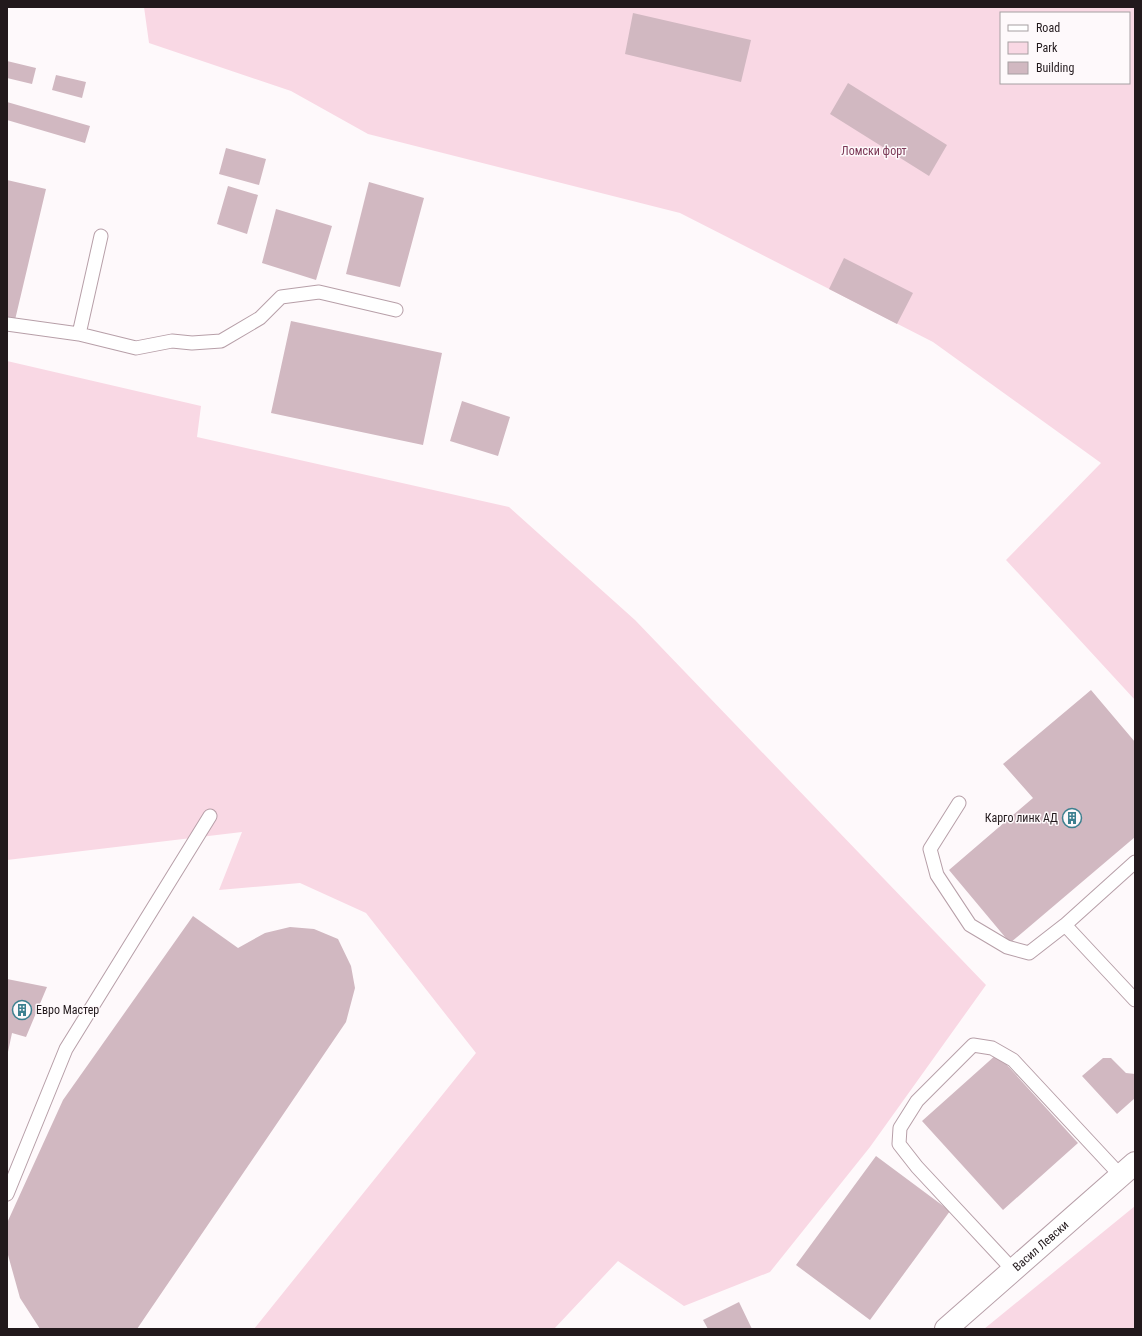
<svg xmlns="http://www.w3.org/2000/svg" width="1142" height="1336" viewBox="0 0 1142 1336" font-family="'Roboto Condensed',sans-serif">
  <rect width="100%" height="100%" fill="#fef9fb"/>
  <path fill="#f9d8e4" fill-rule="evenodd" d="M144,7h991v693l-129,-140 95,-97 -168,-121 -253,-129 -312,-79 -77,-43 -142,-48zM1001,13h128v70h-128z
    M7,361l194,45 -4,31 312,70 126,113 351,365 -116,162 -100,125 -86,34 -66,-45 -64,68h-300l222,-276 -110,-140 -66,-30 -81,7 23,-58 -235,28z
    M1135,1206v123h-151z"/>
  <path fill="#d1b8c1" d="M633,13l118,27 -10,42 -116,-28z
    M7,61l29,7 -4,16 -25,-6z
    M56,75l30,7 -4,16 -30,-8z
    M848,83l99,62 -18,31 -99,-62z
    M7,102l83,24 -5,17 -78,-23z
    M226,148l40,11 -7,26 -40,-11z
    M7,180l39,9 -31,131 -8,-2z
    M369,182l55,16 -24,89 -54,-13z
    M228,186l30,9 -11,39 -30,-10z
    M276,209l56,17 -16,54 -54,-17z
    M844,258l69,35 -16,31 -68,-35z
    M291,321l151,32 -19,92 -152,-32z
    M462,401l48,16 -12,39 -48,-15z
    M1091,690l44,52v95l-125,106 -61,-73 84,-72 -30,-34z
    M193,916l45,32 27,-15 25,-6 24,2 24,10 13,27 4,22 -9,34 -209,307h-97l-20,-31 -12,-43 -1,-32 56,-123z
    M7,979l40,8 -21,50 -14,-4 -4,19z
    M997,1054l81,89 -75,67 -81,-89z
    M1103,1058h8l15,15 9,1v24l-18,16 -35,-38z
    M876,1156l74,55 -80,109 -74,-55z
    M739,1302l13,27h-44l-5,-9z"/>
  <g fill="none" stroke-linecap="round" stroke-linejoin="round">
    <defs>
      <path id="service" d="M7,324l72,10 57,14 36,-7 20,2 29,-2 39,-23 21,-21 38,-5 77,18
        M79,334l22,-98
        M959,803l-29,46 7,26 33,50 37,22 22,6 36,-28 70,75
        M1065,925l70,-63
        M7,1194l59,-145 144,-233
        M1013,1270l-96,-103 -18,-23 1,-16 17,-27 56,-56 19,3 21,12 108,116"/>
      <g id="tertiary">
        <path id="s1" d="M946,1329l189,-166"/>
      </g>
    </defs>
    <use href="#service" stroke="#b79fa8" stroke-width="15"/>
    <use href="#tertiary" stroke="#b79fa8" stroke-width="24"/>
    <use href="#service" stroke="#fff" stroke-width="13"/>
    <use href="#tertiary" stroke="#fff" stroke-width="22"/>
  </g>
  <defs>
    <symbol id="building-ring" viewBox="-11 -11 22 22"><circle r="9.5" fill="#fef9fb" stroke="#3d8090" stroke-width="1.5"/><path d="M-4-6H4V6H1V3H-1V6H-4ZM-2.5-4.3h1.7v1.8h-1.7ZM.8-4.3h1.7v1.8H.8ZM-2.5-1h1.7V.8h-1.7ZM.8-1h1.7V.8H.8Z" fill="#3d8090"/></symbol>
  </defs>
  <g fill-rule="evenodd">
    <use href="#building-ring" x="1061" y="807" width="22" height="22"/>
    <use href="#building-ring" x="11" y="999" width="22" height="22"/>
  </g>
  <g text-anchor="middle" stroke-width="3" stroke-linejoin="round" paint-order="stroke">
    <g font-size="12" fill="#7b3856" stroke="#fef9fb">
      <text x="874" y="155">Ломски форт</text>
    </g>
    <g font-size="12" fill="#22191c" stroke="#fef9fb" text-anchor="end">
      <text x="1058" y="822">Карго линк АД</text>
      <text x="36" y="1014" text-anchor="start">Евро Мастер</text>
    </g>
    <g font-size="12" fill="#22191c" stroke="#fef9fb">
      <text dy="4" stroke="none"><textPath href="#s1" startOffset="126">Васил Левски</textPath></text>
    </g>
  </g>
  <rect width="1142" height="1336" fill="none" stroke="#22191c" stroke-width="16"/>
  <rect x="1000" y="12" width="130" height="72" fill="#fef9fb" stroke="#a69fa2"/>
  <rect x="1008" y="25" width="20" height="6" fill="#ffffff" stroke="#a69fa2"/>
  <text x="1036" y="32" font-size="12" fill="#22191c">Road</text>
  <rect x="1008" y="42" width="20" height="12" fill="#f9d8e4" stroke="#a69fa2"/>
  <text x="1036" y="52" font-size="12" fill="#22191c">Park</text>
  <rect x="1008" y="62" width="20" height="12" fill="#d1b8c1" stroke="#a69fa2"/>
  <text x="1036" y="72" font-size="12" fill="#22191c">Building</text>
</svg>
